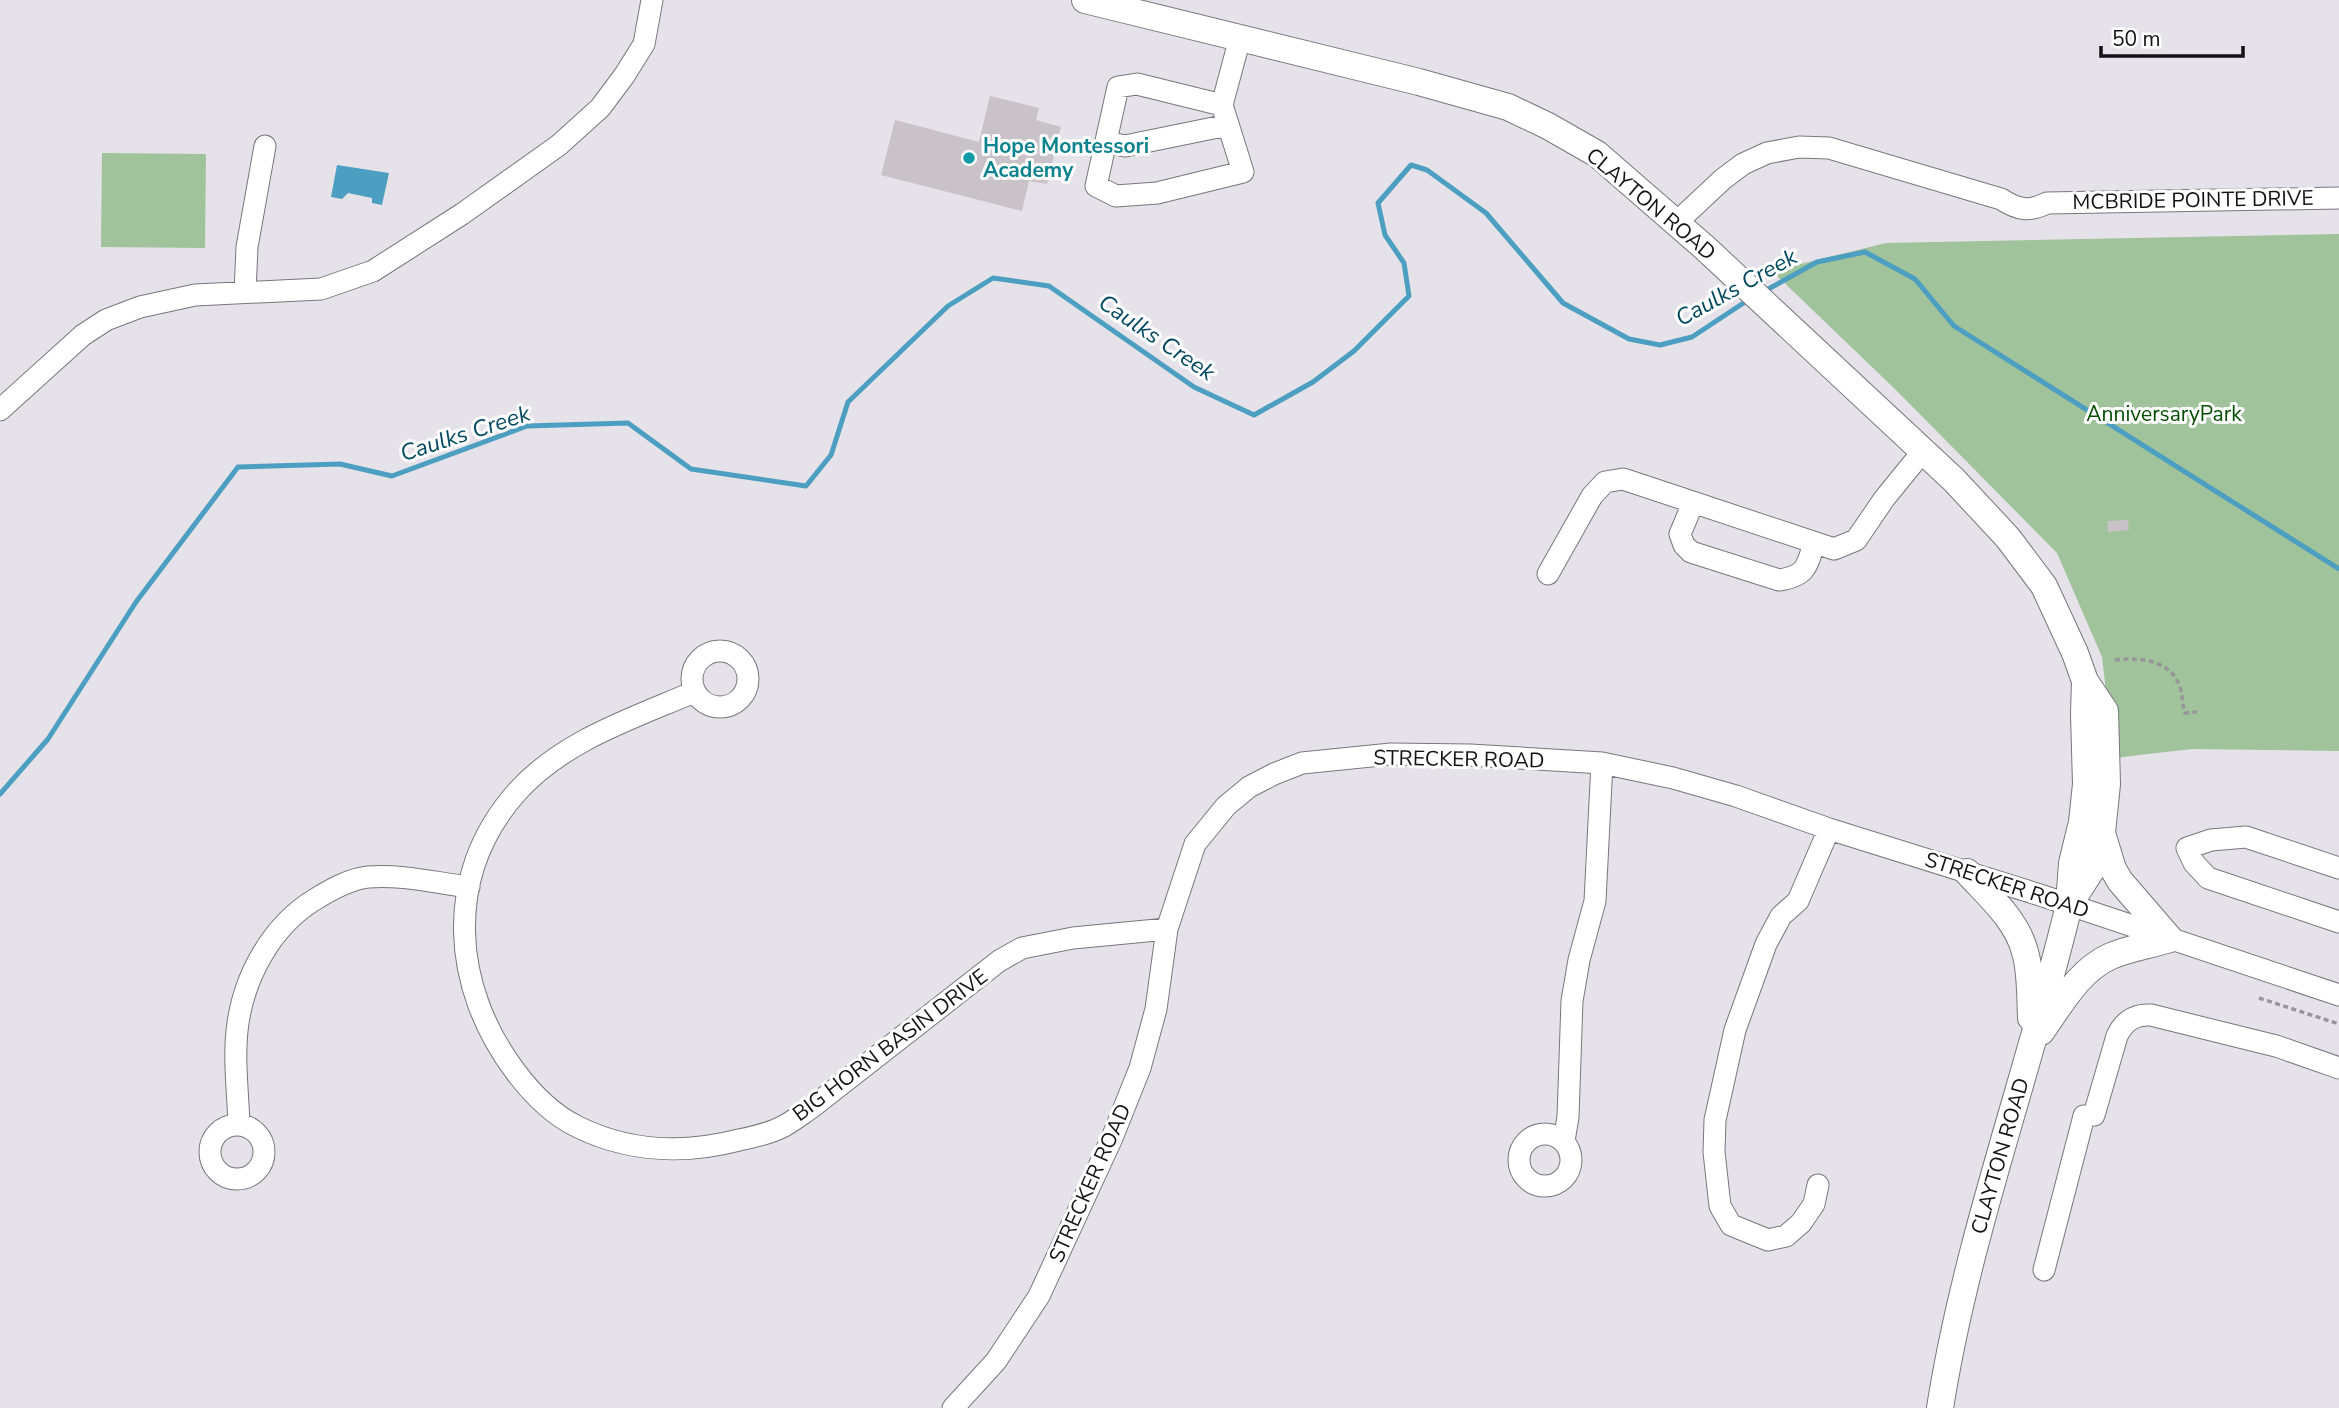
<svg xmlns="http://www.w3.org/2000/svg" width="2339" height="1408" viewBox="0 0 2339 1408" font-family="'Nunito Sans',sans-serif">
  <rect width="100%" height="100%" fill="#e6e2e9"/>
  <path fill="#a0c39b" d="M102,153l104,1 -1,94 -104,-1z
    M2339,234v517l-147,-2 -78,9 -12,-101 -45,-104 -159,-161 -126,-121 114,-28z"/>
  <path fill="#4d9fc1" d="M337,165l52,8 -7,32 -10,-2v-5l-24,-5 -6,6 -11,-2z"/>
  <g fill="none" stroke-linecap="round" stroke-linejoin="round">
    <path stroke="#4d9fc1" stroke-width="5" d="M1763,292l54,-30 48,-10 50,27 39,47 385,243
      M0,794l48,-55 88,-137 102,-135 102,-3 52,12 135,-50 101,-3 63,46 115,17 25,-31 17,-53 100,-96 45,-28 56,8 145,101 60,28 59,-33 41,-31 55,-55 -5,-33 -19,-28 -7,-32 33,-38 16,5 59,43 77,90 66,36 31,6 32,-8 56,-37"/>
  </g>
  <path fill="#c9c2c8" d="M990,96l49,12 -3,12 25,7 -14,57 -18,-3 -7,30 -141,-36 14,-55 84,22z
    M2128,520l1,10 -21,2 -1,-11z"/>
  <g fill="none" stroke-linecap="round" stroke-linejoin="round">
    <defs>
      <path id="minor" d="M1222,105l21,67 -86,21 -41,3 -20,-10 22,-99 19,-3 85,21 18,-67
        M1106,142l19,4 103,-21
        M1677,222l46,-43 20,-15 24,-11 32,-6 30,1 172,51c17,11 28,13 46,4l292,-5
        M245,292l2,-45 18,-101
        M0,410l83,-75 23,-15 34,-13 55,-12 126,-6 52,-18 89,-57 97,-69 41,-37 24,-32 20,-32 8,-44
        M1693,503l-13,31 4,11 7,7 88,28c27,-4 28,-13 35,-37
        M1548,574l44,-78 13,-14 18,-3 211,70 22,-9 28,-41 39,-48
        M692 679a28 28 0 1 1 56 0a28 28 0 1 1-56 0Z
        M694,692c-63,27 -132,49 -178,101 -73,83 -64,194 -1,278 17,23 38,44 63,56 51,25 107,27 161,13 15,-3 32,-7 45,-14 9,-5 18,-12 27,-18l188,-147 23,-13 51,-10 94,-9
        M2339,868l-93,-31 -35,3 -24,8 7,15 14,15 131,44
        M239,1125c-1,-33 -6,-69 -1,-102 7,-48 34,-97 76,-123 16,-10 35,-21 54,-23 33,-3 68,6 101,10
        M210 1152a27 27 0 1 1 54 0a27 27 0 1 1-54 0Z
        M1519 1160a26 26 0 1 1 52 0a26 26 0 1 1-52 0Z
        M1564,1141l4,-24 4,-116 7,-41 16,-59 7,-138
        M1818,1185l-4,19 -13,19 -15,13 -18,4 -37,-15 -11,-19 -6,-54 1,-32 20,-90 31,-86 15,-28 17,-15 31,-72
        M2044,1270l40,-154 10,-1 23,-79c7,-15 18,-22 34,-21l125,31 63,22
        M953,1408l43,-47 43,-65 73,-158 28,-70 16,-59 11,-80 28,-85 31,-38 23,-19 25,-13 28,-11 89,-9 79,1 132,8 71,15 63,18 93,33 211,66 299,100"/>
      <path id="major" d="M1085,0l334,82 89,25 40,19 49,28 107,93 250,233 54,58 36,48 31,67 10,28 20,30 2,73 -5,49 -10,36 -23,36
        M1967,872c21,23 50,48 58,80 6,20 5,45 6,66
        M2041,1032c20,-28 38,-62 70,-76 19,-8 40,-11 59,-17l-50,-58 -7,-12 -11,-36
        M1940,1408c27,-171 89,-335 129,-503l3,-42 10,-41 4,-38 -2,-70 1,-33"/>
    </defs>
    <use href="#minor" stroke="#79767c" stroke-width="23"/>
    <use href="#major" stroke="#79767c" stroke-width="28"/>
    <path stroke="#97949a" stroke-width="3.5" stroke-dasharray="5 3.5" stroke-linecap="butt" d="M2115,660c26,-3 59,0 66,31 2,7 1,14 4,22l12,-1
      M2259,998l80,26"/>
    <use href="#minor" stroke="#fff" stroke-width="21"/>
    <use href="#major" stroke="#fff" stroke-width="26"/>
  </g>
  <circle fill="#0f9aa8" stroke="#fff" stroke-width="2.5" cx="969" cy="158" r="7"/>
  <g text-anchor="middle" stroke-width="6" stroke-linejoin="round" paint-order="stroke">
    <g font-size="21" font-weight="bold" fill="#0d838f" stroke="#fff" text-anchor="start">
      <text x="983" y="153">Hope Montessori<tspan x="983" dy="24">Academy</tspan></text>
    </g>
    <g font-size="21" fill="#131215" stroke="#fff">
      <text transform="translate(2193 200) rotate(-1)" y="7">MCBRIDE POINTE DRIVE</text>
      <text transform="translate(1651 204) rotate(40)" y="7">CLAYTON ROAD</text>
      <text transform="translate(1459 759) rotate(1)" y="7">STRECKER ROAD</text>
      <text transform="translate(2007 885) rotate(18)" y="7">STRECKER ROAD</text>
      <text transform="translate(890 1045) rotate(-37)" y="7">BIG HORN BASIN DRIVE</text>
      <text transform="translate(2000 1156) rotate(-74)" y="7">CLAYTON ROAD</text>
      <text transform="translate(1090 1183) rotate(-66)" y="7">STRECKER ROAD</text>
    </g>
    <g font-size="21" fill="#044e00" stroke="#fff">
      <text x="2164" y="421">AnniversaryPark</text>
    </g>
    <g font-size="23" font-style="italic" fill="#004961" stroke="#fff">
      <text transform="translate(1736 287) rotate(-29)" y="8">Caulks Creek</text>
      <text transform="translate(1157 337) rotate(34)" y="8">Caulks Creek</text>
      <text transform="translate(465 433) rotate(-18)" y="8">Caulks Creek</text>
    </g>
  </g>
  <path d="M2101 46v10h142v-10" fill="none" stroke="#131215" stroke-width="3.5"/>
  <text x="2112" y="46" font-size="21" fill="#131215" stroke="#ffffff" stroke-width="5" paint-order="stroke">50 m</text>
</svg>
